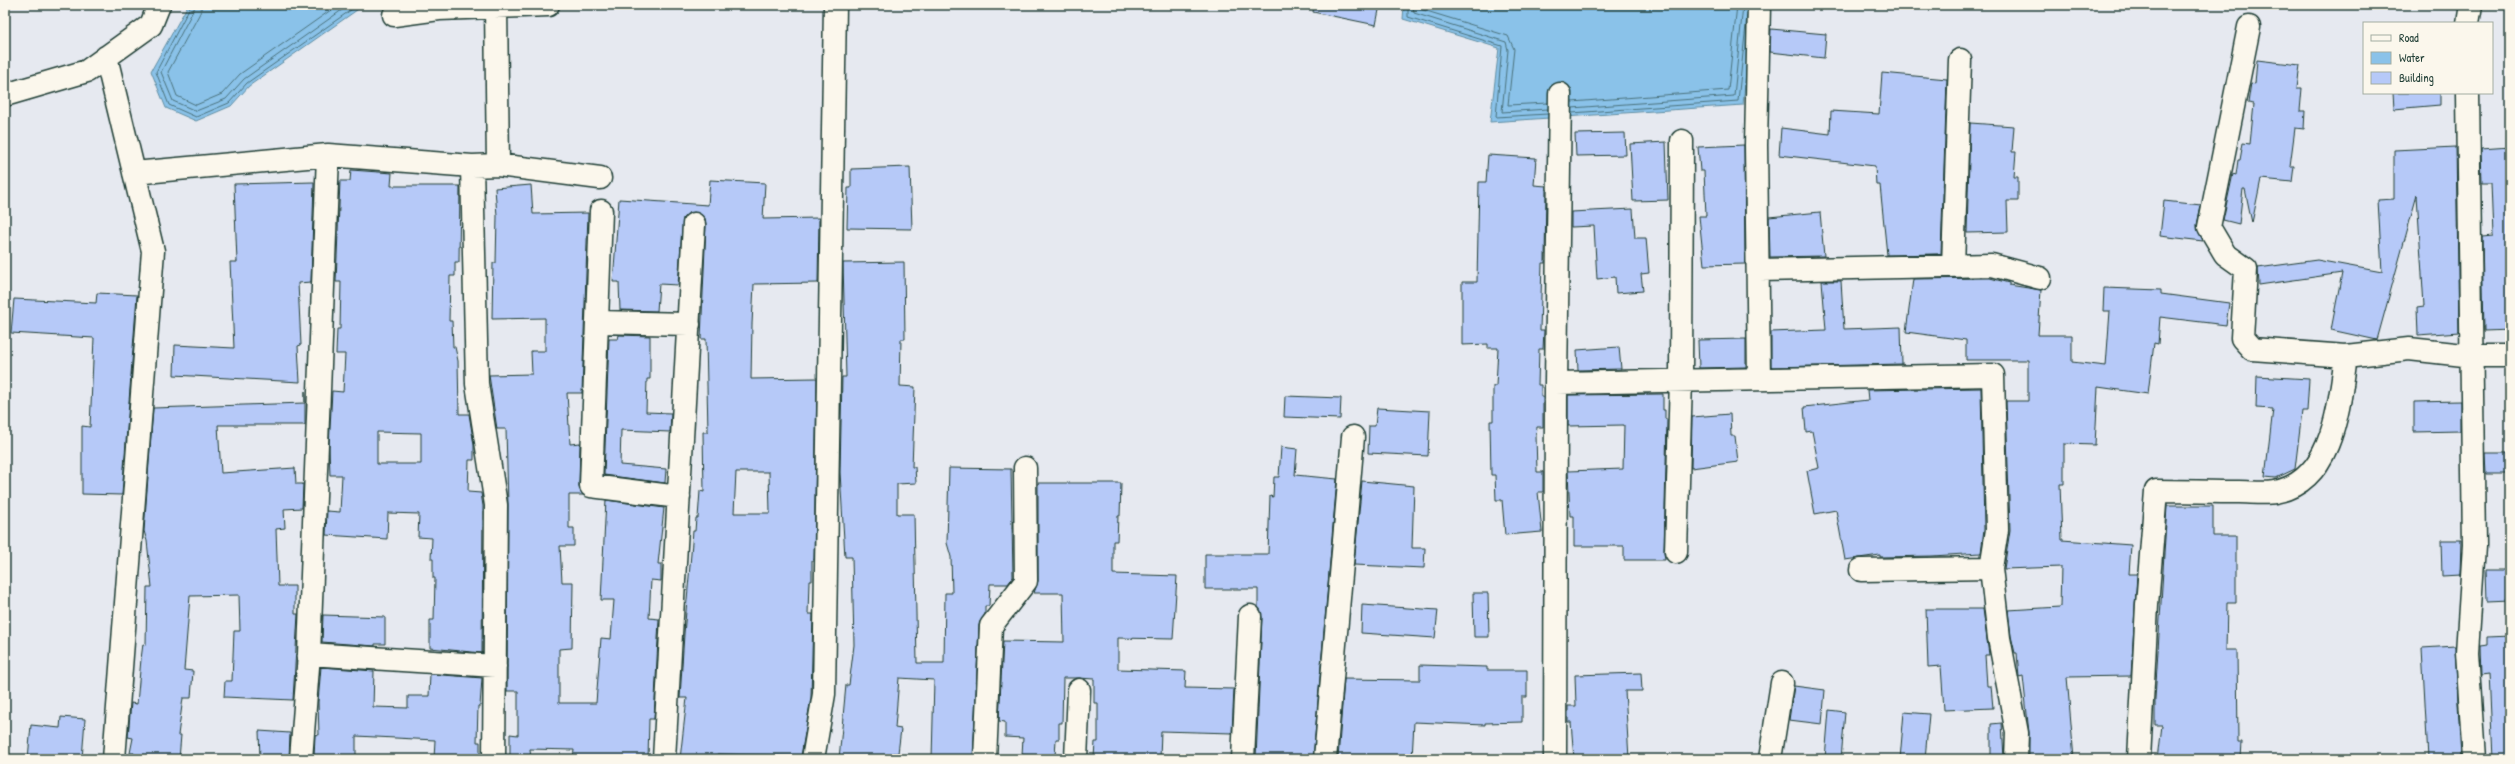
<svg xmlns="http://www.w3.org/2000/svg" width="2515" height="764" viewBox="0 0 2515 764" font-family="'Patrick Hand',sans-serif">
  <rect width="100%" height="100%" fill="#e6e9f0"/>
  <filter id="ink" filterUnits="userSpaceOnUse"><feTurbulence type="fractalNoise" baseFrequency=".025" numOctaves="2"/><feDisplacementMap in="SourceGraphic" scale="8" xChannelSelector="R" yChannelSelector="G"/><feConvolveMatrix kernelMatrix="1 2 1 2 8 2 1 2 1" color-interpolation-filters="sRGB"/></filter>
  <g filter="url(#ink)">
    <path fill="#8ac2e9" stroke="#5f8da1" d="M188,5h176l-115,81 -18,20 -35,15 -30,-13 -15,-37z
      M1404,5h348l-9,100 -253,17 9,-74 -96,-29z"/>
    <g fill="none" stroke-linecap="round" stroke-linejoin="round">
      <path stroke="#4a727c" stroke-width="1" d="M191,5l-35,67 13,33 27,12 33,-14 18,-20 111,-78
        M196,5l-35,67 12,29 23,10 30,-12 18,-20 105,-74
        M202,5l-2,8 -32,59 9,24 19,9 26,-11 18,-20 98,-69
        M1408,5v12l94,29 -6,71 52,-3
        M1413,5l1,8 92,29 2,8 -6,62 46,-3
        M1419,5l1,4 88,27 6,13 -6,56 40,-2
        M1572,102l156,-12 9,-85
        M1572,108l162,-12 9,-91
        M1572,113l166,-12 9,-86"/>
    </g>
    <path fill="#b6c9f8" stroke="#1f3d34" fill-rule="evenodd" d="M1314,5h66l-4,20 -63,-13z
      M1771,29l55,5 -2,24 -54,-6z
      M2257,60l43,5 -3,23h5l-2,23h5l-1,18 -9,-1 -5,38h4l-2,16 -31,-3 -9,44 -7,-34h-2l-4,35 -16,-4 10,-46 3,1 2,-15h2l3,-17 7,1 4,-40 -6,-1 3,-20 4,1z
      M1882,73l65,6 -6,175 -54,1 -7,-70h-4l-1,-19 -96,-11 2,-27 49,6 1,-23 48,3z
      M2393,93h47v12l-46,4z
      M1970,123l44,3 -2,26h4l-2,25h4v24h-11l1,31 -41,1z
      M1625,133l1,22 -50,1 -1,-22z
      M1666,142l2,58 -35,1 -3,-57z
      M1744,145l1,119 -41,1 -5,-49h7l-2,-45h-4l-2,-24z
      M2456,147l3,185 -41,3 -1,-28 7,-1 -7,-111 -40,145 -46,-10 11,-57 -83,12 -1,-17 59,-8 65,12 -4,-72 16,-1v-49z
      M2510,147v183l-26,1 -2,-94 11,-1 -2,-53h-9l-1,-34z
      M1488,155l48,3 -2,27 12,1 -1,77h-3l-2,67h4l-1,19h-4l-1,36h3v12h2v30h-6l-1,8 1,37h6v20h-5l4,40 -37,3 -3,-35h-6l-1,-25h-4l-1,-54h3v-35h3l2,-38h-10v-4l-26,1v-63h15l2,-100h7z
      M910,167l2,62 -65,-1 1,-40h3v-19z
      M351,170l41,3 -1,13h69l-1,76h-4v14h-5l-1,45h3l1,26h2l3,14 1,53h10l5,31v15h-5l-1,32 13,1 2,13 -1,147 -52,-5v-28h4l1,-42h-2v-19h-2l1,-21 -14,-1 1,-23 -31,-1 -1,26 -61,-4 1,-24 13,1 2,-37h-12l-1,-28 3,-56 11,1 2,-38h-9l1,-25h3l1,-47h-5l4,-101h10zM377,432l44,1v31h-44z
      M710,180l55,3 -2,36 56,-1 -1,65 -64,1 -2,40 -1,55 66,-1 -3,182h-2v21h-3l-1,33h5l-2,84 -10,58 -84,-2v5h-37l7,-61h-7l4,-64 9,-103h2l1,-13h2l2,-27 4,1 -1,-60h5l-2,-93h-5l5,-114 -1,-7 -11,-6 -11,6 -5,67 -19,-1 -2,27 -37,-1 -1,-28h-6l6,-83 89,6zM736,472h33l1,41h-36z
      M314,182l-3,100 -13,1 3,62 -3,1 2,36 -126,-7 1,-30 59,3 -4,-86h7l-3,-78z
      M531,185l2,29 55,-1 -6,180h-15l3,51 10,-1 -1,43 4,9h-14v33h5v18h-14l2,36h11l-1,66 -13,1v54h37l5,-65 10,1 3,-39h-13l5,-100 58,8 -6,56h3v17l-10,-1 -2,38 10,1 -5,100h-5l-1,40h-75l1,-9 -44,-1 1,10h-21v-25l8,1v-44h-11l1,-186 -2,-76h-9l-8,-54 43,-1 -1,-23h14v-33l-53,1 1,-56h3l1,-47 -2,-28z
      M2164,201l37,4 -4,20 6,16 -43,-5z
      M1633,209l2,29h11l3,35 -8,1 2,17 -27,2 -1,-16 -18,2 -3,-53 -23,1v-15z
      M1820,212l4,44 -54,1 -1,-40z
      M904,262l1,77h-4l-1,47 15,1 -3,80h3l1,16 -19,1v30h17l3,149h27l1,-70h7l-1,-36 -4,-14 2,-75 62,1 2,108 -5,7h-18l-1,22h-4v8l-6,11 -6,134h-41l2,-79 -35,-2 -4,50 6,1 -3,24h-5l-1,6h-53l7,-74h3l5,-40 -2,-88h-7l-5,-85 2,-95h4l-3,-114z
      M1990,278l19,5v2l32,5 -3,45h34v27l34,4 4,-55h-7l1,-23 57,2v4l68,9 -3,22 -66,-8 -2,27 -4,-1 -6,51 -50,-7 -3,58 -31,-1v40h-4l2,56 69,5 -2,29h8l-6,102 -64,1 7,82h-45v-26l-6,-57 -4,1 -2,-24h-2l-4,-17 -3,-26 52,-3 1,-40 -57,2 6,-39 -4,-129h22v-41h-62v-20l-60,-8 7,-53z
      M1822,281h19l3,48 57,-2 1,37 -131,3v-35l55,-2z
      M97,293l40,2 -15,200 -40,-1v-68l8,1 4,-89 -83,-5 3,-34 82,4z
      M619,335l31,1v43h-3l-1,33 25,1 -1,19 -49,-2 -1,35 46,4 -1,14 -61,-8 5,-136h9z
      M1746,339v28l-47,1 -1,-28z
      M1619,347l2,22 -43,1 -1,-20z
      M2257,376l52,3 -2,32h-5l-7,58 -19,9 -11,-1 8,-68 -17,-1z
      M1981,388l3,141 -3,24 -49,3 -52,1v-2l-35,5 -9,-50 -21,4 -8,-43 12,-3 -7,-37 -6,1 -2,-25 64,-7 -1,-10z
      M305,391v34h-87l3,48 74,-5 1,16h7l-1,24 -18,1 1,19 -9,1 2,57h17v28h3l-5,86 -69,-3 1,-16h7l2,-50h6l-1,-36 -49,1 -6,74 9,1 -2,27h-8l-5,37h3l-2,24h-46l1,-6h-4l3,-15 -5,-1 3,-34 6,1 4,-45 2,-15 3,1 1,-58h5l-5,-46 -3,-10 9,-123 152,-5z
      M1663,394v16h2v9h2l-3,133 1,8h-41v-14h-50v-30h-4l-2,-45 55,-2 1,-44 -56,1v-31z
      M1285,396l56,2 -1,21 -56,-2z
      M2460,401v30l-46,1v-30z
      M1377,408l53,3 -2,45 -60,-3 1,-27h6z
      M1730,414l1,22h4l3,26 -47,6 1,-51z
      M1281,447l16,2 -2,26 42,4 -24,280h-57l6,-142 -4,-10v-18h-53v-35h63l2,-58 3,1 1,-20h5z
      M2485,453h25v21h-24z
      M1362,481l52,5 -2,62h13l-1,20 -70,-3z
      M1038,483h83l-1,33h-2l-1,25h-4v33l64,2 -4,63 -55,-1v31l68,2 -1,17 49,1 -2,44 -71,-2 -1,28 -66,-1 1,-16h3v-39h-4v-24l-15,-1h-16l-1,45h-3v16h-3l-1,18 -33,-2 1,-17 -18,-1v-15l-6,-1 4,-80 61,1 -1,-49h-29l4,-12z
      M2167,506h46v30h23v67h-9l-1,47h11l1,92h4l-1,17h-83l4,-34h-7v-26z
      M2441,540h20l-1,35 -18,1z
      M2486,570h24v30l-23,1z
      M1473,593h15l1,44h-15z
      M1362,605l76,5 -3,28 -74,-5z
      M1926,609h57l6,46h-4l2,31h4l2,22 -49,2 -3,-44 -13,1z
      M323,615l62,2v27h-10v2l-53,-4z
      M2510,636v123h-17l-4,-85 -8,1 -1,-30 8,-1v-7z
      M2455,646l6,113h-33l-6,-111z
      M1420,665l67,2v3h40v27h-5v25l-37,1v2l-71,-3 -2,37h-74l6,-80 76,1z
      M321,667l53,4 -1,36 35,1v-12h21l1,-22 52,4 -2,28h-2l-1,36h3v17h-46l1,-19 -79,-4v23h-42l1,-25 4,1 -1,-33z
      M1641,673l1,18h-17l4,68h-55l-3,-37h-3v-16h8l-1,-31z
      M1794,686l31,4 -3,34 -33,-4z
      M1829,710l16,2 -4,47h-16z
      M1904,712l25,2 -4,45h-25z
      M61,717l24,2 -3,40h-54l3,-34 29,3z
      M2002,723l2,36h-13v-35z
      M259,731l31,2 -1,26h-29z"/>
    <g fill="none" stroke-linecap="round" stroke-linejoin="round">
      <defs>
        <path id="minor" d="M496,7l2,158
          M394,15l45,-6 109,-4
          M2468,23l3,-18
          M2249,27l-40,200 16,27 21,15 -4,69 10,11 94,7 63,-7 64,7h37
          M106,57l47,194 -39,508
          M2468,93l6,453 -7,106 7,107
          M5,95l82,-24 64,-46 8,-20
          M472,166l5,218 19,121 -2,254
          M134,173l194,-18 144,11 26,-1 102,13
          M601,211l-10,275 88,11
          M1953,266l7,-206
          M1759,270l233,-5 48,13
          M597,322l92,2
          M1759,379l-3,-234 3,-140
          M1556,383l437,-8 4,155 -6,38
          M1676,552l5,-173 1,-238
          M1861,570l130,-2 8,70 18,95 -1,26
          M309,654l186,12
          M301,759l8,-105 19,-499
          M664,759l30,-535
          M813,759l11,-65 11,-689
          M985,759l6,-133 35,-45 -1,-113
          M1076,759l3,-69
          M1243,759l7,-143
          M1325,759l28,-322
          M1555,759l1,-376 4,-289
          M1770,759l12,-76
          M2139,759l8,-154 9,-114c28,0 55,1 83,1 11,0 25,2 36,0 59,-11 64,-88 71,-136"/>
      </defs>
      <use href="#minor" stroke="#1f3d34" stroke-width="25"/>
      <use href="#minor" stroke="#fbf7ec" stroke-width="22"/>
    </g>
  </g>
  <rect width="2515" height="764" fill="none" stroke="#fbf7ec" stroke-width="20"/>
  <rect x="10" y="10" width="2495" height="744" fill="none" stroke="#1f3d34" stroke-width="1.5" filter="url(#ink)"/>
  <rect x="2363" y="22" width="130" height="72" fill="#fbf7ec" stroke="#a3ada2"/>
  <rect x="2371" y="35" width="20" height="6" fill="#fbf7ec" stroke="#a3ada2"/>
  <text x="2399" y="42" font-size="12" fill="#1f3d34">Road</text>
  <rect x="2371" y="52" width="20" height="12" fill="#8ac2e9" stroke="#a3ada2"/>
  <text x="2399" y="62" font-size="12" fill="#1f3d34">Water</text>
  <rect x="2371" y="72" width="20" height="12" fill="#b6c9f8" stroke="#a3ada2"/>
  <text x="2399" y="82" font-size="12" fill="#1f3d34">Building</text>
</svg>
